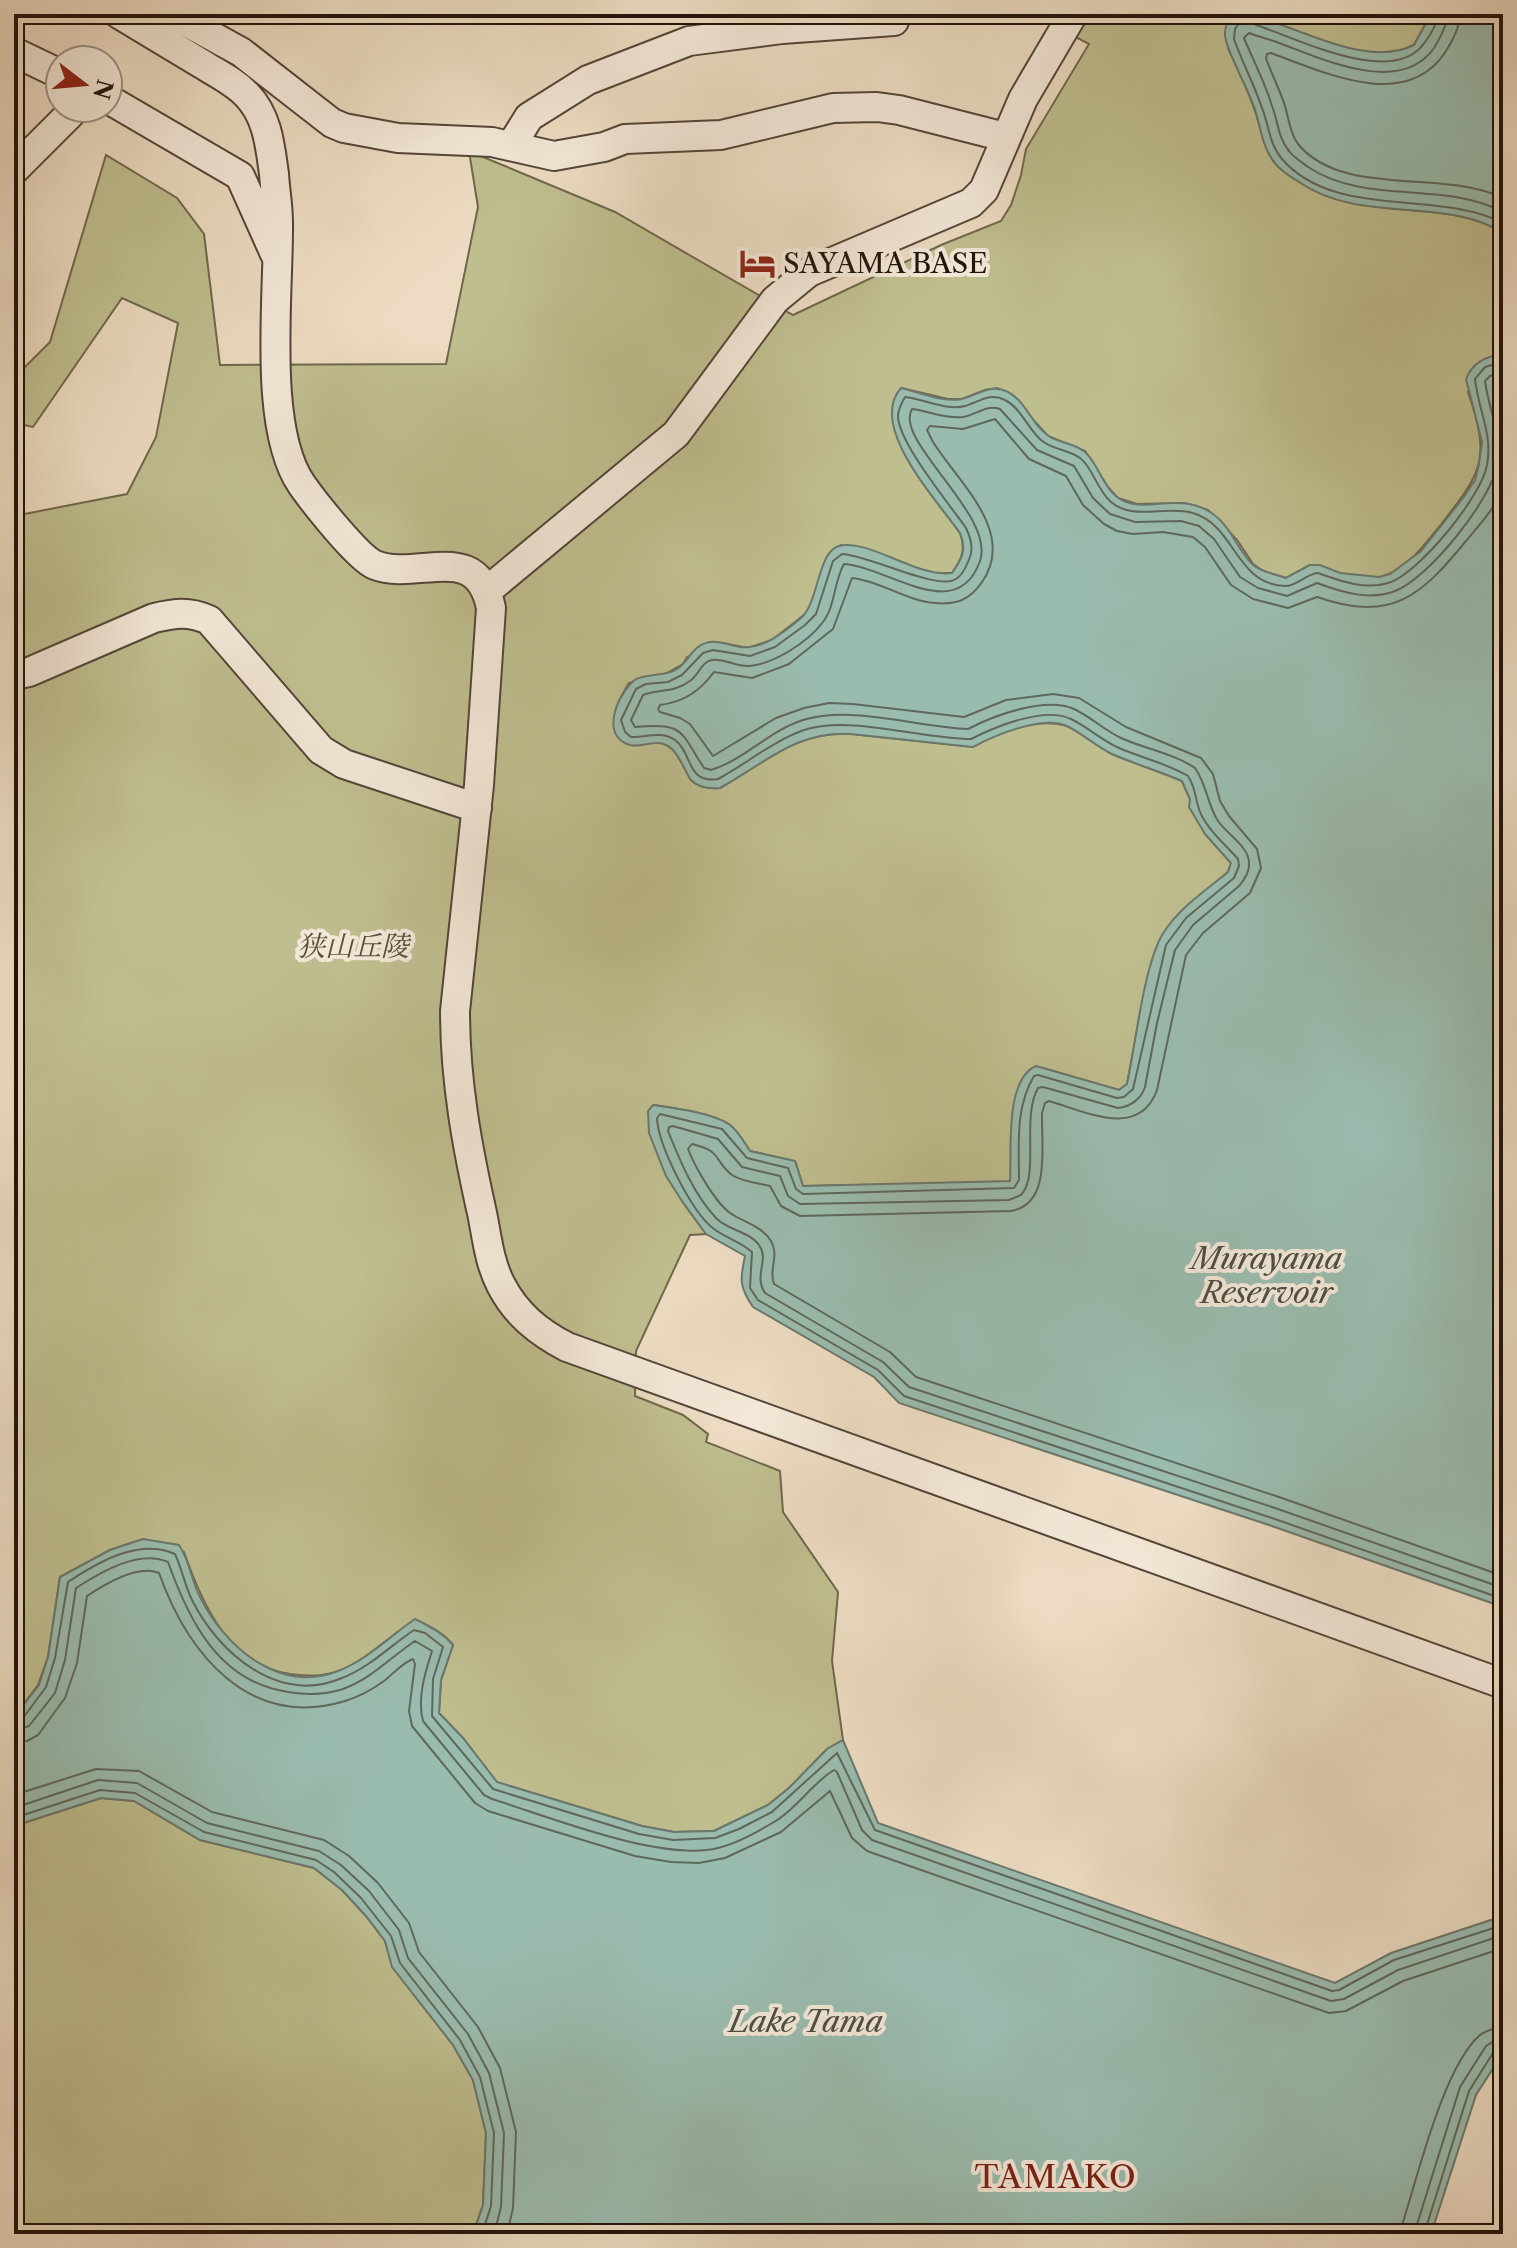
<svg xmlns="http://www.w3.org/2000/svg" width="1517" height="2248" viewBox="0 0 1517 2248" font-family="'Libre Caslon Text','Noto Serif JP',serif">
  <rect width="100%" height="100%" fill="#eddcc3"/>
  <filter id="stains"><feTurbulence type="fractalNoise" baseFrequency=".0025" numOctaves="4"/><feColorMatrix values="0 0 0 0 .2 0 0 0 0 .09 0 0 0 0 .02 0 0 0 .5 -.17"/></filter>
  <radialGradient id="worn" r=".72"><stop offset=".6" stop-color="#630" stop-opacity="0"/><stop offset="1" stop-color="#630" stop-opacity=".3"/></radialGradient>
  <path fill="#bfbe8f" stroke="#70684c" stroke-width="2" d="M962,14h469l-17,31c-55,28 -118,-21 -173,-30l-13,33c10,20 20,42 27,63 6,17 8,35 19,51 6,8 15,14 24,19 62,44 148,15 205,52v121l-9,1 -26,37c24,70 13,81 -29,135 -14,17 -29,38 -50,47 -22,11 -57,-3 -79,-9l-24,13 -23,-7 -10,-7 -16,-24 -29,-30 -24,-7 -47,1 -19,-6 -10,-11 -23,-36 -37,-15 -39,-43 -12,-5 -12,2 -23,9h-14l-46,-11c-35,38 36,113 58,145 6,16 2,26 -8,40h-20l-91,-28 -7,4 -25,62 -37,29 -24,8 -25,-5 -36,14 -4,7 -18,10 -36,9c-9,15 -15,24 -12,41 7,42 34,6 54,23 8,8 14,24 20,33 8,8 18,9 29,8 45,-26 76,-57 131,-54l122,13c24,-14 62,-29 90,-22 15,3 34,22 49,29 23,10 47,17 70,27l23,53 26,29 -3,9 -48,41 -41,106 -12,65 -8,6 -83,-24 -25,83v33l-208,4 -8,-25 -45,-10c-6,-9 -12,-20 -20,-26 -17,-12 -56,-17 -76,-20l28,96 24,33 -16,1 -54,116 -1,45 48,19 25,19 -2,8 74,29 3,41 55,80 -6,69 11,79 -16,9 -38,39 -21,17 -54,26 -40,1 -32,-6 -146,-44 -33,-44 -24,-25 2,-33 12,-35c-10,-13 -24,-19 -38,-25 -26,16 -48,40 -76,51 -16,6 -32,5 -49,3 -61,-9 -88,-70 -106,-122l-41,-13 -33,11 -50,27 -12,80 -10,28 -24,32v-1201l113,-22 29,-57 22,-114 -56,-25 -89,129 -19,-4v-45l36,-36 56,-187 71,43 27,36 16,131 226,-1 32,-157 -9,-56 146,61 178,103 148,-70 60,-24 10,-16 10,-30 5,-26 63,-105 -51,-27 -75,3z
    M101,1798l33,3 66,39 114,28 28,22 24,26 19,25 8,26 60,78 20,35 13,53 -3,72 -10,29h-459v-408z"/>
  <path fill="#9abcaf" stroke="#6a786d" stroke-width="2" d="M1431,14h72v219c-59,-38 -141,-8 -204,-51 -8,-5 -18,-11 -24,-19 -12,-14 -14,-33 -19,-50 -4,-14 -11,-27 -17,-40 -5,-15 -25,-43 -6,-55 26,-18 122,57 181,27z
    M1503,354v1253l-234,-82 -370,-122 -25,-26 -121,-70c-14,-20 -13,-28 -8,-51l-39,-22 -24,-33 -16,-25 -17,-43 -1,-22 5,-6c21,3 60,8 77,20 8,6 14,17 20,26l45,10 8,25 207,-5c2,-29 -6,-101 26,-115l83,24 8,-6c9,-42 15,-103 31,-141 13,-30 46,-51 70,-71l3,-9 -26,-29 -16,-27 1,-8 -8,-18c-23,-10 -47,-17 -70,-27 -16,-8 -28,-19 -43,-27 -24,-13 -74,8 -96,20l-122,-13c-56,-3 -85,29 -131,54 -11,1 -21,0 -29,-8 -7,-10 -13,-30 -25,-35 -11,-6 -24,3 -36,0 -32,-9 -11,-54 6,-66 15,-6 34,-2 46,-14 10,-10 12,-20 28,-23 10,-2 20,4 30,5 22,3 43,-14 60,-28 19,-15 17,-67 39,-73 30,-8 77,32 113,27 10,-14 15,-23 8,-40 -23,-33 -93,-107 -59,-145 18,4 43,15 61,11 17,-4 28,-16 46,-7 19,10 24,34 42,45 12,7 29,7 38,18 13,15 17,39 38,47 24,9 54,-9 84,10 22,14 25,35 42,52 9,8 22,10 34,14l24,-13h10l20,8 39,4 11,-3 31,-23 42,-53 12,-18 4,-16 3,-22 -16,-63c6,-16 20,-23 37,-25z
    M143,1539l36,6c11,16 12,35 21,52 25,50 79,97 138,74 29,-11 52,-35 77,-52 14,7 28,14 38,26l-12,35 -2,33 24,25 34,44 145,44 32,6 40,-1 54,-26 21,-17 38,-39 16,-9 35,83 457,160 56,-30 112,-37v137l-27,42 -45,139h-958l10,-29 3,-72 -13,-53 -20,-35 -61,-78 -7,-26 -19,-25 -24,-26 -28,-22 -114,-28 -66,-39 -33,-3 -87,28v-109l25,-32 9,-28 12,-80 50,-27z"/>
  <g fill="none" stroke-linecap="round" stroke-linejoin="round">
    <path stroke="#5e685c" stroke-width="2" d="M1242,14l2,2 -9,13 -1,10c8,23 20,45 28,69 7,17 7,36 20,51 31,36 81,40 125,44 32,3 67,5 96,20
      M1249,14l-2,2 9,9c41,13 138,64 169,17 6,-8 12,-18 13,-28
      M1448,14c-1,12 -8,24 -14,34 -34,49 -113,10 -155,-5 -10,-4 -20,-6 -30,-10l-5,5c9,22 21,44 28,68 6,15 6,32 17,45 5,7 13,11 19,16 59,39 135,13 195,45
      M1460,14c0,14 -8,28 -16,40 -40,58 -123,17 -173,-1l-4,1 -1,4c5,15 13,30 18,45 5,14 5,29 14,41 44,54 147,25 205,54
      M1503,362l-18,5 -10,12c3,30 18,55 12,86 -5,31 -67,106 -96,117 -24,9 -51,-1 -73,-9 -12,1 -21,13 -33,13 -50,-2 -49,-60 -92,-73 -27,-8 -60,8 -82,-11 -14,-12 -19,-36 -31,-44 -12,-9 -28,-8 -39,-18 -13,-11 -20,-32 -36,-40 -15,-8 -26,2 -40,6 -19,5 -41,-7 -60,-9 -3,5 -6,11 -7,18 -1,26 52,90 68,113 6,13 8,23 1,36 -2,5 -6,12 -11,15 -19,12 -87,-24 -114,-25l-9,7 -17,53 -11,11 -30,22 -25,9 -37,-6 -10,3 -21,22 -14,7 -22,2 -10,5 -15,31 4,12 6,5c14,1 30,-7 44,3 18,13 11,44 43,39 28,-15 55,-38 86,-49 48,-15 116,9 167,9 24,-12 73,-33 100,-20 17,8 30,21 48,29 23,10 47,15 69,28 7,11 7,19 10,30 5,20 27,38 40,53l1,7 -5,12 -48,40 -20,27 -33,144 -9,8 -7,1 -79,-23 -4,1c-19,32 -15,68 -15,104l-5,8 -211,6 -7,-5 -8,-21 -41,-10 -25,-29 -62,-15 -3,4c1,27 35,95 57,111 12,9 27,13 38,23l-2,36 8,12 120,70 26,26 368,122 231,81
      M1503,372l-13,4 -5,5c4,31 17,51 12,84 -5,34 -69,114 -102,126 -25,10 -54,1 -78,-8l-30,13 -29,-8 -18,-11 -26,-38 -15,-13 -18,-5 -46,1 -25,-8 -17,-16 -19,-32 -37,-16 -37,-41c-14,-5 -23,6 -37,8 -18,2 -34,-6 -51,-8 -19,32 84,106 68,152 -23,65 -92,6 -136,3 -10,17 -9,43 -21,58 -15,20 -49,42 -74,44 -12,1 -26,-8 -37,-6 -11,2 -13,15 -22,21 -16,12 -30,8 -47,14l-12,25 4,7c49,-5 45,4 69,41l7,2c33,-10 58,-39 92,-50 50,-15 113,7 165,9 25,-13 77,-33 106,-20 17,8 30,21 47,29 24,11 52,15 74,30 12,17 12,36 23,53 9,13 30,25 31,41 1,9 -4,17 -10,24l-46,39 -18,25 -18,73 -12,64c-4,12 -15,20 -27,21l-75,-21 -5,1c-17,30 2,87 -17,107l-12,5 -209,4 -12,-8 -8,-20 -38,-9 -24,-28 -45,-13 -4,1 -1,4c12,30 26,64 49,88 11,11 33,13 42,26 11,15 -6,30 6,48l118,69 26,25 366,121 228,80
      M1503,490c-9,19 -23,34 -37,51 -45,55 -74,82 -149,56l-29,11 -35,-9 -22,-14 -26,-38 -12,-10 -30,-5 -30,2 -16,-3 -13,-7 -21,-19 -17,-29 -37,-17 -34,-40 -32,10 -33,-3 -3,4 6,12c25,40 84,90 49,140 -12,18 -26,23 -47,21 -29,-2 -54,-22 -83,-25l-19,51 -44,35 -37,14 -38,-6c-14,19 -30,30 -54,33l-2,4 2,3 20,6 10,6 23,32 63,-38 28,-10 25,-5 24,1 111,13 42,-17 47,-6 26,4 47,29 75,31 12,16 7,27 9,15 28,33 4,19 -11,25 -47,40 -17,22 -29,135c-18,50 -73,21 -108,11l-4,2 -3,10c-1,32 10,91 -31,98l-211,5 -19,-10 -11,-20c-12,-3 -27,-4 -38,-11 -20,-16 -8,-23 -40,-31l-4,5c7,18 27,53 42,64 13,9 32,13 41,28 9,15 -3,29 3,43l116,68 26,25 363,120 224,79
      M14,1721l9,-3 23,-31 9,-29 13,-76c30,-20 71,-44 107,-28 7,15 10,32 17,46 27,54 87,105 150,78 28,-11 48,-32 72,-48l11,3 18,14 -10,32 -1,37 61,73 146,45 34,6 42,-2 24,-9 33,-17 65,-59 38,77 457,161 7,-1 55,-30 109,-35
      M14,1731l15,-5 26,-33 10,-33 11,-72c25,-16 63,-39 92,-26 21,59 51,120 120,130 18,3 37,3 55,-3 28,-10 48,-32 72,-48l17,10c-7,22 -15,47 -9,70l61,74 8,4c58,18 169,63 226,49 20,-5 39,-16 56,-26 23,-13 38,-39 60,-52l3,2 25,58 10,10 459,161 13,-2 54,-29 105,-35
      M14,1743l13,-2 11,-6 27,-37 12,-35 10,-67c18,-12 51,-32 72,-23 29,81 90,157 186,128 13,-4 28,-12 39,-20 9,-7 18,-18 29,-22l2,5 -6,47 3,15 63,77 13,8 147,45 36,6 28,1 26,-5 56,-26 49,-41 22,47 15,13 462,162 17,-2 57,-30 100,-33
      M14,1795l82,-26 43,2 73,41 112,28 25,16 29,27 31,40 10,29 59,75 22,41 16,64 -3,76 -6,26
      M14,1808l84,-28 39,3 70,40 112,28 22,14 28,26 30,39 9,28 60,76 21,39 15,60 -3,74 -7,27
      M14,1818l86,-28 35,3 69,39 112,28 18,12 27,26 30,38 9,27 60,77 20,37 14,56 -3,73 -9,28
      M1402,2234l1,-12c15,-47 41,-156 77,-187 7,-5 14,-7 23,-7
      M1414,2234l46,-147 26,-41 8,-5 9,-1
      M1424,2234l45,-143 24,-38 10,-3"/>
    <defs>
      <path id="minor" d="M119,14c28,17 56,34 83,50 16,10 33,18 45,31 21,22 23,51 27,79 1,16 4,32 4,48 1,70 -16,206 24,263 12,17 56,73 73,80 43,17 102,-27 116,43l-12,177 -24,226c0,70 12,135 27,202 5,24 7,49 19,72 15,29 37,47 66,62l936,337
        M172,14l69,38 91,71 12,5 54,10 94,4 62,14 50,-9 21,-8 96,-4 112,-27 44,-1 22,3 106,27
        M14,52l46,22
        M108,99l132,77 35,78
        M511,146l18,-29 59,-37 101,-39 93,-12 112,-8
        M14,170l62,-62
        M488,590l188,-156 99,-134 34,-28 162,-69 13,-13 39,-91 50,-85
        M14,675l15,-3 125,-54c21,-5 35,-7 55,2l112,130 23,14 133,44"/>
    </defs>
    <use href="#minor" stroke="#544538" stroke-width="32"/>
    <use href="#minor" stroke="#f3e8d8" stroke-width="28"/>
  </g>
  <defs>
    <symbol id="hotel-bare" viewBox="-9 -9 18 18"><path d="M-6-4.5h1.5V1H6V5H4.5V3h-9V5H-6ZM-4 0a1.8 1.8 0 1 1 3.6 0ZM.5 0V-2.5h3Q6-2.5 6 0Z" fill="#8f2418" stroke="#f3e8d8" stroke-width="2.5" paint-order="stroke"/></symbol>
  </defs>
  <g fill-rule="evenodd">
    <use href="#hotel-bare" x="732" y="238" width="51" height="51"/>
  </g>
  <g text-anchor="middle" stroke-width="8" stroke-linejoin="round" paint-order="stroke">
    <g font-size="28" fill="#21130a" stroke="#f3e8d8" text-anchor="start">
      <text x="783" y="273">SAYAMA BASE</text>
    </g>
    <g font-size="28" font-style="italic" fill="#584f39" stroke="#f3e8d8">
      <text x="353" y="956">狭山丘陵</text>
    </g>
    <g font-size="30" font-style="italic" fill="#4b4e44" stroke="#f3e8d8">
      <text x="1267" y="1269">Murayama<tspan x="1267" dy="34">Reservoir</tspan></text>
      <text x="806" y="2032">Lake Tama</text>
    </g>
    <g font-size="32" letter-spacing="2" fill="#7a1f14" stroke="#f3e8d8">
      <text x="1056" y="2188">TAMAKO</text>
    </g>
  </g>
  <rect width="1517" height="2248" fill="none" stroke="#eddcc3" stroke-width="48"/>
  <rect x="16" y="16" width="1485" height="2216" fill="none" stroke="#21130a" stroke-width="4"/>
  <rect x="24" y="24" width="1469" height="2200" fill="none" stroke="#21130a" stroke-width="2"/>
  <g transform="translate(84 84) rotate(106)"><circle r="38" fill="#f3e8d8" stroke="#9f9386" stroke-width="2"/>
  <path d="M0-6L14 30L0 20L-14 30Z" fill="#8f2418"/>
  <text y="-12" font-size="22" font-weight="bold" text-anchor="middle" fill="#21130a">N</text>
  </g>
  <rect width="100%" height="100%" filter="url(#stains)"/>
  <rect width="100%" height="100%" fill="url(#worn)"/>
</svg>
